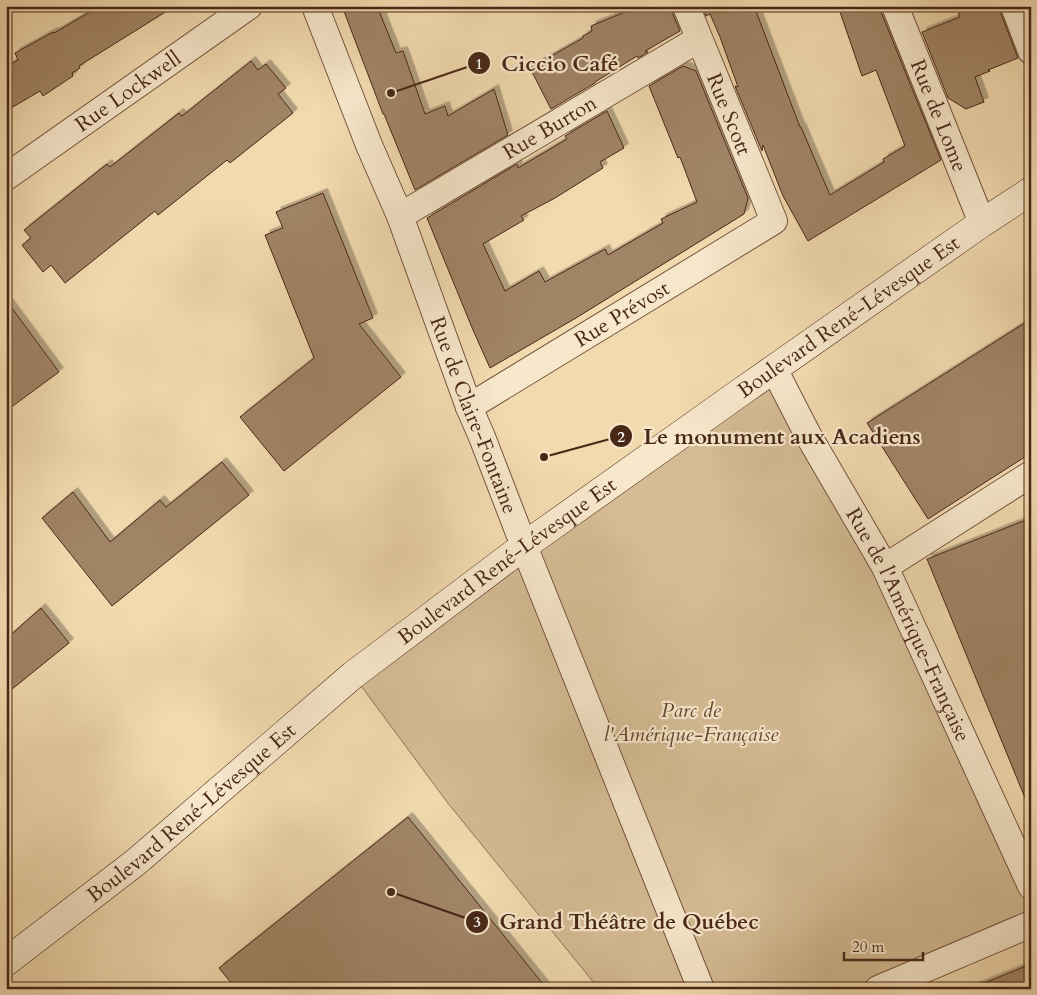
<svg xmlns="http://www.w3.org/2000/svg" width="1037" height="995" viewBox="0 0 1037 995" font-family="Cardo,serif">
  <defs>
    <filter id="shadow"><feDropShadow dx="4.5" dy="-4.5" stdDeviation="0" flood-color="#0004"/></filter>
  </defs>
  <rect width="100%" height="100%" fill="#f2daaf"/>
  <filter id="stains"><feTurbulence type="fractalNoise" baseFrequency=".004" numOctaves="4"/><feColorMatrix values="0 0 0 0 .2 0 0 0 0 .09 0 0 0 0 .02 0 0 0 .5 -.17"/></filter>
  <radialGradient id="worn" r=".72"><stop offset=".6" stop-color="#630" stop-opacity="0"/><stop offset="1" stop-color="#630" stop-opacity=".3"/></radialGradient>
  <path fill="#d5bc95" stroke="#8f7256" d="M774,369l257,517v38l-153,65h-279l-152,-187 -94,-127z"/>
  <path fill="#a18466" stroke="#492717" filter="url(#shadow)" d="M100,6h75l-96,60 1,2 -8,5 1,3 -30,20 -3,-5 -34,20v-44l12,-7 -3,-7 38,-21 1,1z
    M342,6h35l19,47 7,-2 22,63 20,-8 3,10 46,-27 14,46 -93,55 -31,-76h-1z
    M639,6h32l1,6 8,19 -35,20 3,1 -10,6 -1,-2 -42,26v1l-44,26 -21,-41 53,-30v-2l9,-5 -1,-5z
    M702,6h52l46,121h1l29,68 54,-33 -1,-3 22,-13 -29,-76 -14,6 -24,-70h42l1,6 60,148 -133,81 -25,-45 -20,-51 -1,6 -27,-65 3,1 -18,-50 -10,-23 -4,2z
    M956,6h42l20,52 -30,12 2,1 -15,6 9,25 -18,7 -18,-11 -26,-66 38,-15z
    M251,61l7,9 8,-6 20,24 -8,6 15,19 -63,50 -3,-3 -69,55 -3,-4 -90,72 -14,-18 -8,7 -21,-27 9,-7 -7,-8 83,-66 3,3 69,-54 3,3z
    M683,66l13,5 52,127 -4,16 -168,104 -86,50 -17,-38 -46,-112 90,-54 1,4 49,-29 -2,-3 42,-25 17,37 -24,14 3,6 -48,30 -34,18 3,4 -41,24 22,47 34,-20 6,11 60,-33 3,6 55,-32 -2,-4 36,-17 -17,-45 -2,1 -29,-72z
    M323,193l50,125 -14,6 42,53 -117,94 -44,-54 74,-59 -49,-123 18,-7 -7,-16z
    M6,300l53,72 -53,39z
    M1031,319v134l-103,66 -61,-96z
    M222,462l27,33 -137,111 -70,-88 31,-26 37,50 50,-42 6,7z
    M1031,518v292h-1l-103,-251z
    M41,608l28,35 -63,51v-55z
    M408,817l139,172h-311l-17,-21z
    M1031,964v25h-59v-1z"/>
  <g fill="none" stroke-linecap="round" stroke-linejoin="round">
    <defs>
      <g id="minor">
        <path id="s1" d="M315,6l54,139 31,71 69,191 13,30 42,109 177,443"/>
        <path id="s2" d="M895,6l87,217"/>
        <path d="M1014,6l17,45"/>
        <path id="s3" d="M6,177l243,-171"/>
        <path id="s4" d="M400,216l299,-177"/>
        <path id="s5" d="M774,369l34,66 77,132 146,319"/>
        <path id="s6" d="M469,407l305,-186 -88,-215"/>
        <path d="M885,567l146,-93"/>
        <path d="M878,989l153,-65"/>
      </g>
      <g id="secondary">
        <path id="s7" d="M6,962l130,-100 217,-187 171,-129 214,-152 244,-171 49,-32"/>
      </g>
    </defs>
    <use href="#minor" stroke="#73543d" stroke-width="28"/>
    <use href="#secondary" stroke="#492717" stroke-width="29"/>
    <use href="#minor" stroke="#f7e7cb" stroke-width="26"/>
    <use href="#secondary" stroke="#f7e7cb" stroke-width="28"/>
  </g>
  <g text-anchor="middle" stroke-width="4.5" stroke-linejoin="round" paint-order="stroke">
    <g font-size="21" fill="#492717" stroke="#f7e7cb">
      <text dy="7" stroke="none"><textPath href="#s3" startOffset="149">Rue Lockwell</textPath></text>
      <text transform="translate(729 114) rotate(68)" y="7">Rue Scott</text>
      <text dy="7" stroke="none"><textPath href="#s2" startOffset="118">Rue de Lome</textPath></text>
      <text dy="7" stroke="none"><textPath href="#s4" startOffset="174">Rue Burton</textPath></text>
      <text dy="7" stroke="none"><textPath href="#s6" startOffset="179">Rue Prévost</textPath></text>
      <text dy="7" stroke="none"><textPath href="#s7" startOffset="1062">Boulevard René-Lévesque Est</textPath></text>
      <text dy="7" stroke="none"><textPath href="#s1" startOffset="439">Rue de Claire-Fontaine</textPath></text>
      <text dy="7" stroke="none"><textPath href="#s7" startOffset="642">Boulevard René-Lévesque Est</textPath></text>
      <text dy="7" stroke="none"><textPath href="#s5" startOffset="289">Rue de l'Amérique-Française</textPath></text>
      <text dy="7" stroke="none"><textPath href="#s7" startOffset="238">Boulevard René-Lévesque Est</textPath></text>
    </g>
    <g font-size="21" font-style="italic" fill="#654530" stroke="#f7e7cb">
      <text x="691" y="717">Parc de<tspan x="691" dy="24">l'Amérique-Française</tspan></text>
    </g>
  </g>
  <path fill="none" stroke="#492717" stroke-width="2" d="M391 93L479 63M544 457L621 436M391 892L477 922"/>
  <g fill="#492717" stroke="#f7e7cb" stroke-width="2">
    <circle cx="391" cy="93" r="5"/>
    <circle cx="544" cy="457" r="5"/>
    <circle cx="391" cy="892" r="5"/>
    <circle cx="479" cy="63" r="12"/>
    <circle cx="621" cy="436" r="12"/>
    <circle cx="477" cy="922" r="12"/>
  </g>
  <g font-size="15" text-anchor="middle" font-weight="bold" fill="#fff">
    <text x="479" y="69">1</text>
    <text x="621" y="442">2</text>
    <text x="477" y="927">3</text>
  </g>
  <g font-size="22" text-anchor="middle" font-weight="bold" fill="#492717" stroke="#f7e7cb" stroke-width="4.5" stroke-linejoin="round" paint-order="stroke">
    <text x="560" y="71">Ciccio Café</text>
    <text x="782" y="444">Le monument aux Acadiens</text>
    <text x="629" y="929">Grand Théâtre de Québec</text>
  </g>
  <rect width="1037" height="995" fill="none" stroke="#f2daaf" stroke-width="25"/>
  <rect x="8" y="8" width="1022" height="980" fill="none" stroke="#492717" stroke-width="2.5"/>
  <rect x="12" y="12" width="1012" height="970" fill="none" stroke="#492717"/>
  <path d="M844 952v8h79v-8" fill="none" stroke="#492717" stroke-width="2.5"/>
  <text x="852" y="952" font-size="15" fill="#492717" stroke="#f7e7cb" stroke-width="4" paint-order="stroke">20 m</text>
  <rect width="100%" height="100%" filter="url(#stains)"/>
  <rect width="100%" height="100%" fill="url(#worn)"/>
</svg>
